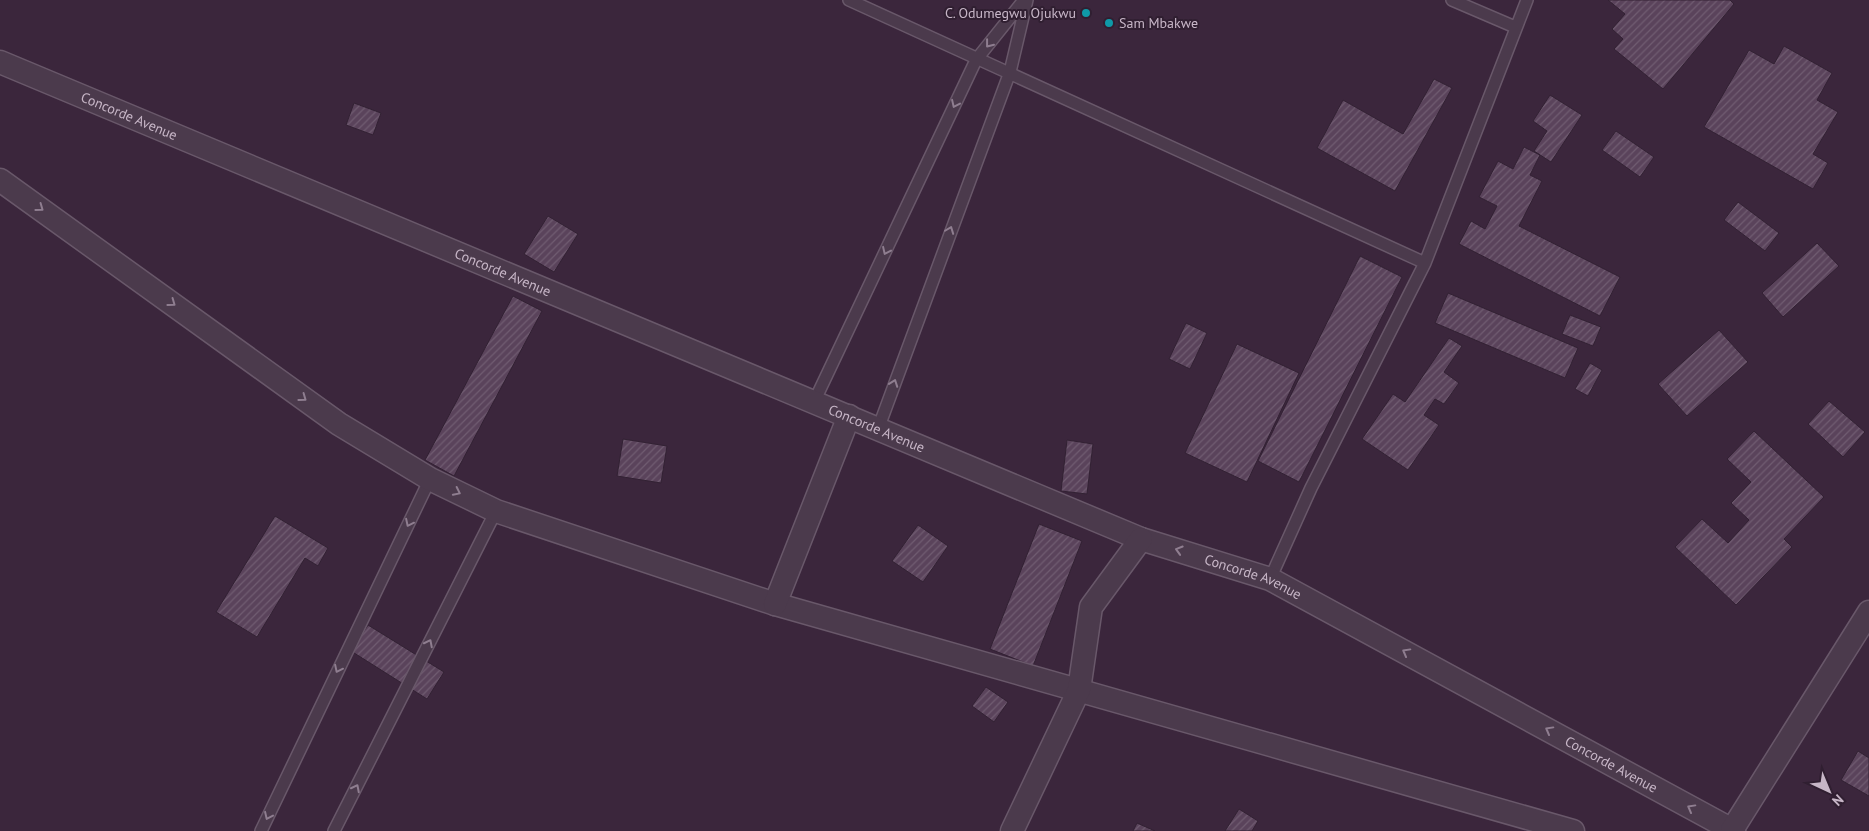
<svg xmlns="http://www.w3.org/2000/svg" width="1869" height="831" viewBox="0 0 1869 831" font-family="'PT Sans',sans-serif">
  <defs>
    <pattern id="building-hatch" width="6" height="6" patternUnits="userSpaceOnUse" patternTransform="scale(1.25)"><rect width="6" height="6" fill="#5a435b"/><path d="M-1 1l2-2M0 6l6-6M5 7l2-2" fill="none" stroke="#705c71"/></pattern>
  </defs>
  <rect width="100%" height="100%" fill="#3b263c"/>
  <path fill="url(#building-hatch)" stroke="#322133" d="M1608,0h122l4,4 -71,85 -49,-40 9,-10 -11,-10 13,-15z
    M1784,46l48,27 -15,27 21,12 -25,42 15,9 -15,26 -109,-62 45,-77 25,14z
    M1434,79l18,9 -57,103 -78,-43 26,-48 60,34z
    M1550,95l32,20 -31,47 -17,-11 13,-20 -14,-10z
    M354,103l27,10 -8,22 -27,-10z
    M1616,131l38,26 -14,20 -38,-27z
    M1524,147l16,8 -10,20 12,6 -23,45 101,51 -20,39 -141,-72 12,-23 14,8 12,-23 -18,-9 19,-36 15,8z
    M1738,202l41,31 -14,18 -41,-31z
    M548,216l30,18 -24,38 -30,-18z
    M1817,243l22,23 -56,51 -21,-24z
    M1360,256l42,21 -103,205 -41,-21z
    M1448,293l130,55 -13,30 -130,-55z
    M513,296l29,15 -88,165 -29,-16z
    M1570,315l31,12 -8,19 -31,-12z
    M1186,323l21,10 -17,36 -21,-10z
    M1719,330l29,32 -61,54 -29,-32z
    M1449,338l13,8 -18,26 15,11 -15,21 -9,-5 -11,16 15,10 -31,45 -46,-31 31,-45 12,8z
    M1237,344l62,29 -52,109 -62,-29z
    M1590,363l12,7 -14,26 -13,-7z
    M1829,401l36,31 -22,25 -35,-33z
    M1754,431l70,66 -40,42 8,8 -56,58 -61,-58 27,-28 26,24 21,-23 -18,-17 20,-21 -24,-23z
    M623,439l44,7 -6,37 -44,-7z
    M1067,440l26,4 -6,50 -26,-3z
    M275,516l53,32 -10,18 -13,-8 -48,79 -41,-25z
    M1039,524l43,17 -49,125 -43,-17z
    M918,525l30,21 -25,36 -31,-21z
    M368,625l76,47 -17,27 -76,-48z
    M986,687l22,15 -14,20 -22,-16z
    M1858,751l11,7v38l-28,-16z
    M1239,809l19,12 -6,10h-27z
    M1137,823l18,8h-22z"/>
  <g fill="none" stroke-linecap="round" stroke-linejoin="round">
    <defs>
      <path id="service" d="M849,0l576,263
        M1452,0l63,27
        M814,402l162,-342 48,-60
        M878,429l132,-357 17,-72
        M1270,579l41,-91 114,-225 102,-263
        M261,831l169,-352
        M334,831l162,-320"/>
      <g id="minor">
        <path id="s1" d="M0,62l1141,477 129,40 464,252"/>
        <path d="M0,180l339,244 91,55 66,32 279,93 798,227"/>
        <path d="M775,604l74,-188"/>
        <path d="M1732,830l137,-218"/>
        <path d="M1012,831l67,-141 12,-83 50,-68"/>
      </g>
    </defs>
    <use href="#service" stroke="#69586a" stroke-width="14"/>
    <use href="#minor" stroke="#69586a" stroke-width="25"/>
    <use href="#service" stroke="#4b3a4c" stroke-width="11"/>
    <use href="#minor" stroke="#4b3a4c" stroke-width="22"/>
  </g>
  <defs><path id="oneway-chevron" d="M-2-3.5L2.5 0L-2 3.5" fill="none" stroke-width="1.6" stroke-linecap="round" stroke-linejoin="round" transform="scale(1.25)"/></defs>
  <g stroke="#8f7e90">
    <use href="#oneway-chevron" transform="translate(989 44) rotate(128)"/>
    <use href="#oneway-chevron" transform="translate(955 104) rotate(115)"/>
    <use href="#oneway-chevron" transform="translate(40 208) rotate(36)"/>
    <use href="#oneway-chevron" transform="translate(950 230) rotate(-69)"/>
    <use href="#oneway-chevron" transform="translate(886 251) rotate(115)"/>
    <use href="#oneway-chevron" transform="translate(172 303) rotate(36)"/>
    <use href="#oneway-chevron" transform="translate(894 383) rotate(-70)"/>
    <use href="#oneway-chevron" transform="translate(303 398) rotate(36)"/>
    <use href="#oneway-chevron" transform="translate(457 492) rotate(26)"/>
    <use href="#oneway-chevron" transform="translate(409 523) rotate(116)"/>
    <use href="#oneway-chevron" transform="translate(1179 550) rotate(-163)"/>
    <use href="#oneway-chevron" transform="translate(429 643) rotate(-63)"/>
    <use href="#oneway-chevron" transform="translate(1406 652) rotate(-151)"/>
    <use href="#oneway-chevron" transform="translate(338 669) rotate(116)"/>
    <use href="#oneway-chevron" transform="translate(1549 730) rotate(-151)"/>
    <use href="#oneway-chevron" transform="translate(356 788) rotate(-63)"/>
    <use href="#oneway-chevron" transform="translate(1691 808) rotate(-151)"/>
    <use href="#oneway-chevron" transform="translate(268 816) rotate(115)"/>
  </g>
  <g fill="#0f9aa8" stroke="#301f31" stroke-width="2">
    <circle cx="1086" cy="13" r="5"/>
    <circle cx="1109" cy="23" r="5"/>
  </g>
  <g text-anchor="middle" stroke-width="4" stroke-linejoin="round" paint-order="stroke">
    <g font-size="14" fill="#c7b6c7" stroke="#301f31" text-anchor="end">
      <text x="1076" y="18">C. Odumegwu Ojukwu</text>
      <text x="1119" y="28" text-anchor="start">Sam Mbakwe</text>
    </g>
    <g font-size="14" fill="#c7b6c7" stroke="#301f31">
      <text dy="5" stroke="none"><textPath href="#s1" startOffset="140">Concorde Avenue</textPath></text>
      <text dy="5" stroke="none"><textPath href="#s1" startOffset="545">Concorde Avenue</textPath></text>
      <text dy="5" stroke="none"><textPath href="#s1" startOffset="950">Concorde Avenue</textPath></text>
      <text dy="5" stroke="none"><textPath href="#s1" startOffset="1355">Concorde Avenue</textPath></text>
      <text dy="5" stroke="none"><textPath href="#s1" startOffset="1760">Concorde Avenue</textPath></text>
    </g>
  </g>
  <g transform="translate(1829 791) rotate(136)" stroke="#301f31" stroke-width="4" paint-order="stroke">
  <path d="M0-4L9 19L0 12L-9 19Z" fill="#c7b6c7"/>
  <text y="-8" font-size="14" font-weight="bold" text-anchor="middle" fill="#c7b6c7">N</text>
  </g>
</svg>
